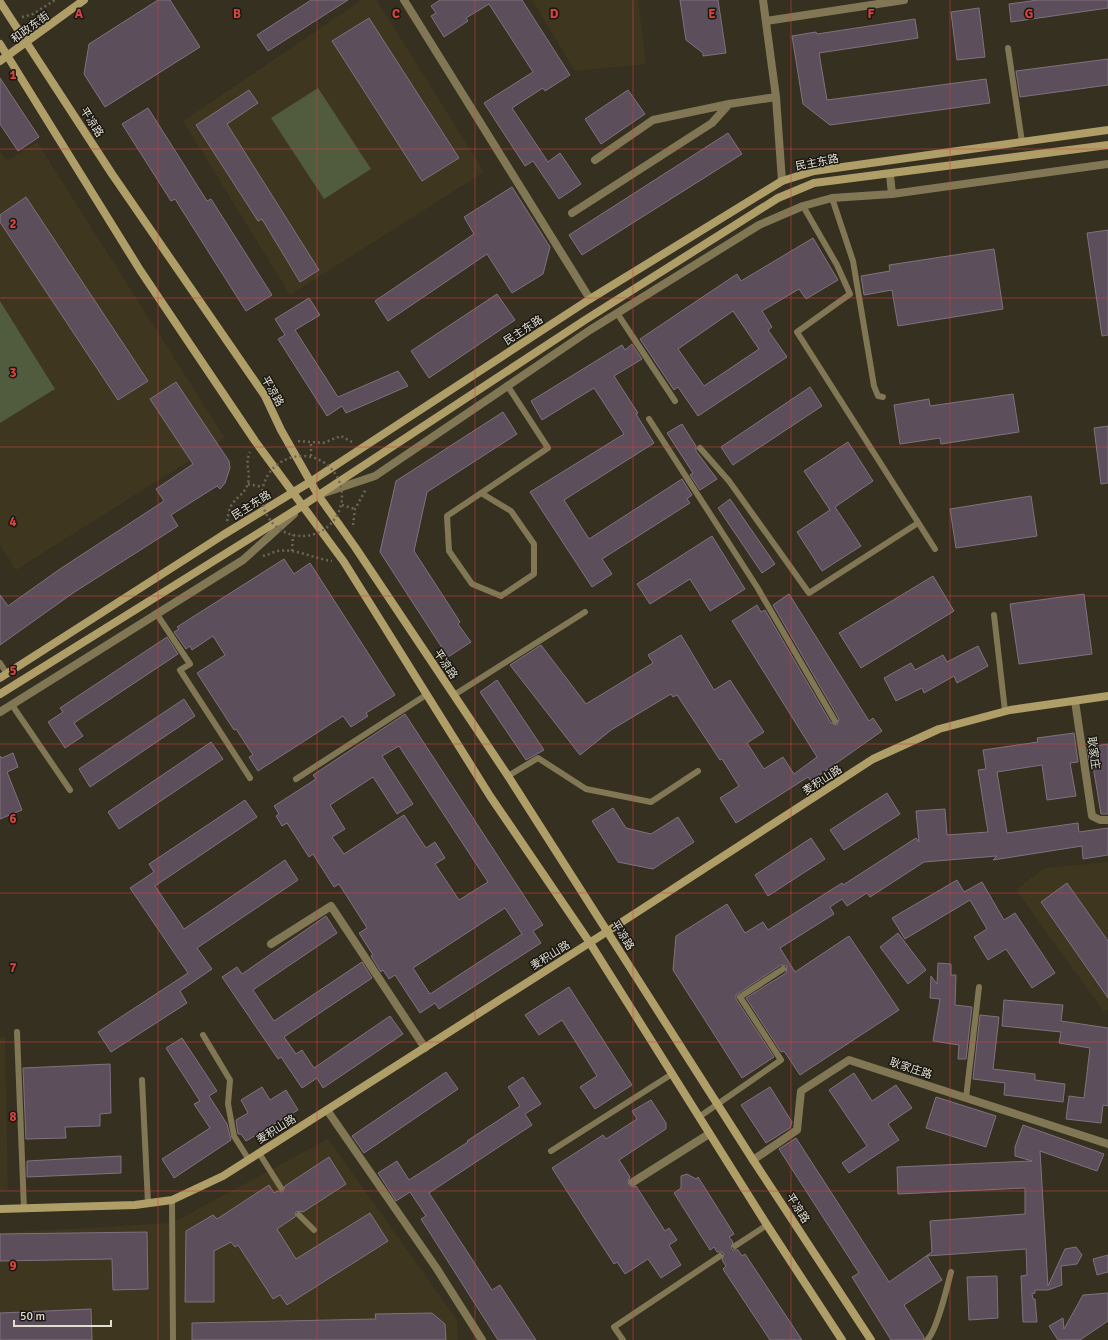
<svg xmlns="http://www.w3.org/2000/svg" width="1108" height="1340" viewBox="0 0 1108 1340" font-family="Signika,'Noto Sans SC',sans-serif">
  <rect width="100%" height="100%" fill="#35301f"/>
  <path fill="#3e361f" d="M362,0h15l107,172 -194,123 -107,-174z
    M532,0h106l8,64 -71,7z
    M37,142l188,296 -209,132 -16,-25v-394l7,10z
    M1108,862v147l-4,3 -88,-122 28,-22z
    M0,1037h5l3,153 -8,1z
    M328,1139l129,181 1,20h-458v-107l172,-10z"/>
  <path fill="#515b3d" d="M318,88l53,81 -47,30 -53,-81z
    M0,301l55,88 -55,34z"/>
  <path fill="#5c4e5b" stroke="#81717f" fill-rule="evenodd" d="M158,0h12l30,47 -95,60 -21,-33 5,-30z
    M311,0h37l-80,51 -11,-16z
    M440,0h82l48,75 -25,16 -2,-3 -31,20 36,54 12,-9 21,31 -22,15 -26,-38 -8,5 -41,-63 49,-31 -44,-68 -23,14 2,3 -24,16 -13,-21 5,-3 -5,-7z
    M680,0h38l8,53 -23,3v-3l-17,-13z
    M1038,0h70v8l-97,14 -2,-18z
    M979,8l6,49 -28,3 -6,-48z
    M369,18l90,140 -37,23 -90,-140z
    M915,19l3,19 -99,15 8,47 159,-21 4,24 -160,22 -27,-21 -11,-68 24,-4 1,2z
    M1108,59v26l-88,12 -4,-26z
    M0,78l39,59 -21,14 -18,-27z
    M249,90l9,13 -31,21 92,146 -19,12 -38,-63 -4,2 -62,-96z
    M628,90l17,24 -44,30 -16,-25z
    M148,108l59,93 4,-2 61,96 -26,16 -71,-112 -4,2 -49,-77z
    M728,133l14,21 -160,101 -13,-20z
    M512,187l38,60 -7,27 -31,19 -25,-39 -99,67 -13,-20 99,-67 -10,-17z
    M26,197l122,184 -30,19 -118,-178v-7z
    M1108,230v105l-6,1 -15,-103z
    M813,238l25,42 -32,19 -7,-10 -37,22 10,16 -4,3 19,27 -89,59 -20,-29 -4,3 -34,-51 97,-65 4,7zM733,311l26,38 -55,37 -26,-37z
    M994,249l9,60 -105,17 -6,-36 -28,5 -3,-19 29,-5 -1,-6z
    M497,294l18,26 -86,58 -18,-27z
    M309,298l11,17 -25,15 43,67 60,-26 10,15 -62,27 -4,-7 -15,10 -49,-77 7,-4 -10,-16z
    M632,344l10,15 -28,17 24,37 -2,1 18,29 -90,57 25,39 93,-60 10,16 -5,4 3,4 -88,56 10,15 -20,13 -62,-95 94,-58 -30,-46 -52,32 -11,-19 91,-56 3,5z
    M176,382l53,79 1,7 -5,15 -5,6 -3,-3 -46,29 7,11 -105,67 -73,52v-50l8,11 52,-37 104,-68 -8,-12 37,-25 -43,-65z
    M810,387l12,19 -89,59 -12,-18z
    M1013,394l6,38 -78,12 -1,-6 -40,6 -6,-39 35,-6 1,7z
    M503,412l14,22 -90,58 -13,59 46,71 -2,2 13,18 -23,15 -68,-105 16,-71z
    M682,424l14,22v5l21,28 -17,11 -10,-15 3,-2 -26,-40z
    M1108,426v57l-7,1 -7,-56z
    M848,442l25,39 -38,26 26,39 -39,25 -25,-39 33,-22 -26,-39z
    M1031,496l6,40 -81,12 -6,-39z
    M730,499l45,65 -13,9 -44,-65z
    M712,536l33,53 -35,22 -20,-32 -40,25 -13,-20z
    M284,559l10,15 16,-11 85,132 -29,18 2,3 -17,11 -8,-11 -85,55 -9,-14 4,-2 -17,-26 -2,1 -37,-57 28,-18 -12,-19 -21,14 -2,-4 -4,3 -12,-17 5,-3 -2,-2z
    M933,576l21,35 -93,57 -22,-35z
    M789,594l80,127 4,-3 9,13 -71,50 -3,-4 -72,46 -16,-25 19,-12 -17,-27 -2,1 -43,-65 -4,2 -2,-3 -60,36 -31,25 -70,-90 31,-20 45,59 67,-41 -5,-8 33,-20 33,55 16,-10 34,52 -17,11 17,26 19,-12 11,17 23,-17 -85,-136 25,-16 4,7 4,-2 66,113 6,2 2,-6 -66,-114z
    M1084,594l8,60 -73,10 -9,-60z
    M167,637l11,17 -104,69 9,13 -18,12 -17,-26 15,-10 -3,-4z
    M978,646l10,20 -31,17 -3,-7 -30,17 -2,-5 -26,13 -12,-23 27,-15 4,7 28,-15 4,7z
    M497,680l47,70 -18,10 -46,-68z
    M184,699l11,17 -105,71 -11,-18z
    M405,714l138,211 -10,6 8,12 -102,66 -4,-6 -15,10 -25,-38 -6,4 -6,-9 -2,2 -10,-16 2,-1 -14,-22 8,-5 -28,-44 -5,3 -21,-33 -4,3 -22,-34 -5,3 -6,-10 3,-2 -5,-8 42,-27 -3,-4zM399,746l89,136 -29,18 -24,-36 10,-6 -10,-16 -9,6 -22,-33 -60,39 -12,-17 13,-8 -15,-24 43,-28 24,37 16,-10 -31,-48zM505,908l17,26 -92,60 -17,-26z
    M1074,733l4,29 -8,1 6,33 -29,4 -5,-35 -45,7 10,61 71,-10 1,9 29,-4v27l-25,4 -1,-13 -89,14 4,-4 -73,6 -54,35 -3,-4 -20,13 -5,-7 -12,8 4,7 -54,34 15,24 54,-36 50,74 -99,65 -16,-24 -3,1 -35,-54 40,-25 1,-7 -6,-1 -45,30v4l38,58 -32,21 -69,-108 3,-34 51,-32 18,29 18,-11 5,8 74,-47 1,2 73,-47 3,4 -3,-31 29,-2 2,26 41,-3 -10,-62 8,-1 -3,-19 55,-8 -1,-4z
    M211,742l12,17 -104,70 -11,-17z
    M1108,744v70h-7l-9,-54h-3l-2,-13z
    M13,753l5,14 -11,5 15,38 -22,9v-63l2,2z
    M887,793l13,21 -56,36 -14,-20z
    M245,800l12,17 -102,69 29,43 101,-69 13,20 -101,68 15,21 -32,22 7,12 -76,49 -13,-20 90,-59 -58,-85 24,-16 -5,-8z
    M613,808l13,20 25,6 27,-17 16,25 -41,27 -35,-7 -26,-41z
    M811,838l14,21 -57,37 -13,-21z
    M957,880l7,12 18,-10 22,38 11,-7 40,60 -23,15 -26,-39 -18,11 -14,-23 13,-8 -17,-29 -65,39 -13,-21z
    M1067,883l41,58v57l-67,-96z
    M326,916l11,17 -84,57 21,31 88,-59 10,16 -88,59 12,17 6,-4 12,18 76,-52 13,18 -80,54 -6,-10 -15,10 -21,-31 -3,2 -56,-82 15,-10 5,7z
    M898,933l28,37 -18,14 -28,-37z
    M938,963l13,1v11h5l-1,30 17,2 -6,52h-8l1,-14 -26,-4 7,-42 -10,-1 1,-22 6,8z
    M569,987l63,98 -37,24 -15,-22 17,-11 -35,-56 -23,15 -14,-20z
    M1004,1000l59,5 -2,16 47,7v78l-5,-1 -2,18 -35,-4 3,-23 15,2 6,-50 -31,-5 2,-11 -59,-6z
    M980,1015l19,2 -6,52 42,5v6l30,4 -2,18 -59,-7 1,-12 -32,-4z
    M182,1038l35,53 -8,5 18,28 4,16 -57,38 -12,-19 48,-31 -16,-24 6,-3 -34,-53z
    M110,1064l1,49 -11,1v12l-35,1 1,11 -40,1 -3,-71z
    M446,1072l12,17 -94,64 -12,-17z
    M854,1073l18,28 24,-16 16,23 -24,16 11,16 -50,33 -7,-10 25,-17 -38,-56z
    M523,1077l18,27 -16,10 7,11 -103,68 63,97 8,-5 36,55h-38l-77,-121 5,-3 -16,-24 -14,9 -18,-28 19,-12 12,19 59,-38 -1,-1 53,-35 -12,-19z
    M262,1087l8,13 16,-10 12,20 -52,31 -5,-7h-3l-2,-14 12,-7 -7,-13z
    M770,1087l22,35 -2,6 -24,15 -25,-38z
    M936,1097l60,19 -10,31 -60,-19z
    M651,1100l15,23v6l-47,31 11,17 -2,5 1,3 4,2 3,-1 29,45 4,-3 8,12 -8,5 12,20 -20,13 -13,-19 -23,15 -8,-12 -3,2 -62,-96 51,-33 3,4 31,-20 -5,-8z
    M1023,1125l81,29 -7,17 -57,-20 8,135 17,-37 11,-2 6,8 -5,9 -16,2 1,19 -14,5h-13v3l-3,1 1,5h2l2,23h-14l-2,-46 6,-1 -1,-26 -99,7 15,24 -38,25 20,32 -1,3h-32l-39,-63 7,-4 -80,-124 17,-11 93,144 43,-30 -2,-31 95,-7v-26l-127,6 -1,-27 135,-6 -17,-5v-9z
    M121,1156v17l-94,4v-16z
    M329,1157l17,27 -43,28 -3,-1 -4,1 -1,5 -18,12 19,30 74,-46 18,28 -101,64 -7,-10 -7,4 -35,-54 -3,2 -4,-5 -17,9v51h-29l1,-71 27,-16 4,4 52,-34 5,8 3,-2 6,1 2,-6z
    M687,1174l9,5 2,-2 36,57 -5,3 4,5 -2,6 2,2h5l4,6 3,-2 57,86h-32l-47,-71 3,-3 -4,-6 2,-6 -2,-2h-5l-3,-5 -4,3 -36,-57 7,-5v-12z
    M147,1232l1,57 -35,1 -1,-31 -112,2v-27z
    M1108,1255v17l-11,3 -4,-16z
    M997,1276l1,42 -29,2 -2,-43z
    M1108,1293v28l-28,19h-22l-9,-14 14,-8 1,11 19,-34z
    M91,1309l1,31h-92v-27z
    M432,1313l13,11 1,16h-254v-17l184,-4 -1,-5z"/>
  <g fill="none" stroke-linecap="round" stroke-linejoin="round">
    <path stroke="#6b6758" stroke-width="2.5" stroke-dasharray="2 3" stroke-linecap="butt" d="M22,17l11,-3 22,-14
      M298,441l25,2 18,-7 11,6
      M311,456v-13
      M248,484l14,3
      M342,505l13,4
      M227,521c1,-5 2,-11 4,-15 5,-9 15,-13 17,-23 3,-13 -4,-17 2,-31
      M353,525l2,-16 11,-20
      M292,551l1,-16
      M263,556c5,-1 10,-4 15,-5 18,-3 36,8 54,10"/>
    <path stroke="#817755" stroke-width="6" d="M1008,48l14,94
      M832,198l21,63 21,125 4,10 5,1
      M803,206l34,59 13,29 -53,38 138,217
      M617,313l58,88
      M649,419l108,168 78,134
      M700,448l29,33 80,112 109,-70
      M481,493l30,18 23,33v30l-33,22 -29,-12 -23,-33 -2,-35 101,-68 -41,-63
      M156,613l34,51 -10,6 70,108
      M994,615l11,96
      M0,663l7,11
      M454,695l131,-83
      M12,705l58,85
      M508,776l30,-18 48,31 65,13 47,-31
      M296,779l130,-84
      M17,1032l7,177
      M203,1035l27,45 -2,24 6,32 15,24
      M142,1080l6,123
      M966,1098l13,-111
      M699,1117l82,-57 -41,-63 43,-28
      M551,1151l121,-77
      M259,1153l22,35
      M172,1200l1,140
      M299,1215l15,15
      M735,1246l32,-21
      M623,1340l-9,-13 106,-71
      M927,1340c10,-9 20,-53 24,-68"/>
    <path stroke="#817755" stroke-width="8" d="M404,0l186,299
      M763,0l13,97 6,84
      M766,21l138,-21
      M595,160l58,-40 76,-16 47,-7
      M890,175l2,19
      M572,213l140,-90 17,-19
      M324,493l51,-17 215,-146 169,-105 44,-19 29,-8 60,-4 216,-30
      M1075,701l17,115 8,4h8
      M0,712l243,-152 51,-46
      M271,944l60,-38 94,142
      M327,1110l110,159 45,71
      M753,1160l44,-30 4,-39 48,-31 259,84
      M633,1182l76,-48"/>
    <path stroke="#af9e68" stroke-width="8" d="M0,2l112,172 153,222 16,34 37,65 37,52 153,229 245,384 118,180
      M0,44l140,226 115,171 89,121 146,234 100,147 177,282 75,115
      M0,61l84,-61
      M0,678l223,-143 87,-53 280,-183 192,-118 32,-10 294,-41
      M0,694l302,-188 283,-186 193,-122 36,-15 294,-38
      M0,1209l135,-4 37,-5 51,-24 385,-245 265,-172 66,-30 71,-19 98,-14"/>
    <path stroke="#6b6758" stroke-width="2.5" stroke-dasharray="2 3" stroke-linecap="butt" d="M262 496a40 40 0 1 1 80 0a40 40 0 1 1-80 0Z"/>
  </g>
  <path fill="none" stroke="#d84342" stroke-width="1" stroke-opacity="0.55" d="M158,0v1340M317,0v1340M475,0v1340M633,0v1340M791,0v1340M950,0v1340M0,149h1108M0,298h1108M0,447h1108M0,596h1108M0,744h1108M0,893h1108M0,1042h1108M0,1191h1108"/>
  <g text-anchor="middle" stroke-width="3" stroke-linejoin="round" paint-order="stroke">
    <g font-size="11" fill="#e1ddd3" stroke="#1a1811">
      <text transform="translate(30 27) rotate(-36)" y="4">和政东街</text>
      <text transform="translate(92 122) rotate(57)" y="4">平凉路</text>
      <text transform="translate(817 162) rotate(-11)" y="4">民主东路</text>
      <text transform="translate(523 330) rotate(-33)" y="4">民主东路</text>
      <text transform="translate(273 391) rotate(60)" y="4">平凉路</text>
      <text transform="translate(251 505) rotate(-32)" y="4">民主东路</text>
      <text transform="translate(446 664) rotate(56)" y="4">平凉路</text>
      <text transform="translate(1094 753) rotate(82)" y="4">耿家庄</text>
      <text transform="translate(822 780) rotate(-33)" y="4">麦积山路</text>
      <text transform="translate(623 935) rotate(58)" y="4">平凉路</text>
      <text transform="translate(550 955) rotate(-32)" y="4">麦积山路</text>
      <text transform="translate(911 1068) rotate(18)" y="4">耿家庄路</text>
      <text transform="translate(276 1129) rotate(-32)" y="4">麦积山路</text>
      <text transform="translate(798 1208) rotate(57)" y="4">平凉路</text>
    </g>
  </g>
  <g font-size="13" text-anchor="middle" font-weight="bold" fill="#d84342" stroke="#1a1811" stroke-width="3" stroke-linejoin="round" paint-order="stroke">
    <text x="79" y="18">A</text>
    <text x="237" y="18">B</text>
    <text x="396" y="18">C</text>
    <text x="554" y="18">D</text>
    <text x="712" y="18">E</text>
    <text x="871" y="18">F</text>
    <text x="1029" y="18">G</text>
    <text x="13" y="79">1</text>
    <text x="13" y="228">2</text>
    <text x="13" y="377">3</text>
    <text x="13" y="526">4</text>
    <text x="13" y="675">5</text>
    <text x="13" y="823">6</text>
    <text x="13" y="972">7</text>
    <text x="13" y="1121">8</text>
    <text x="13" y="1270">9</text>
  </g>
  <path d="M14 1320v6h97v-6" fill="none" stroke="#e1ddd3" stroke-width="2"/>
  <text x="20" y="1320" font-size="12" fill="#e1ddd3" stroke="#1a1811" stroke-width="3" paint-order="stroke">50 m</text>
</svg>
